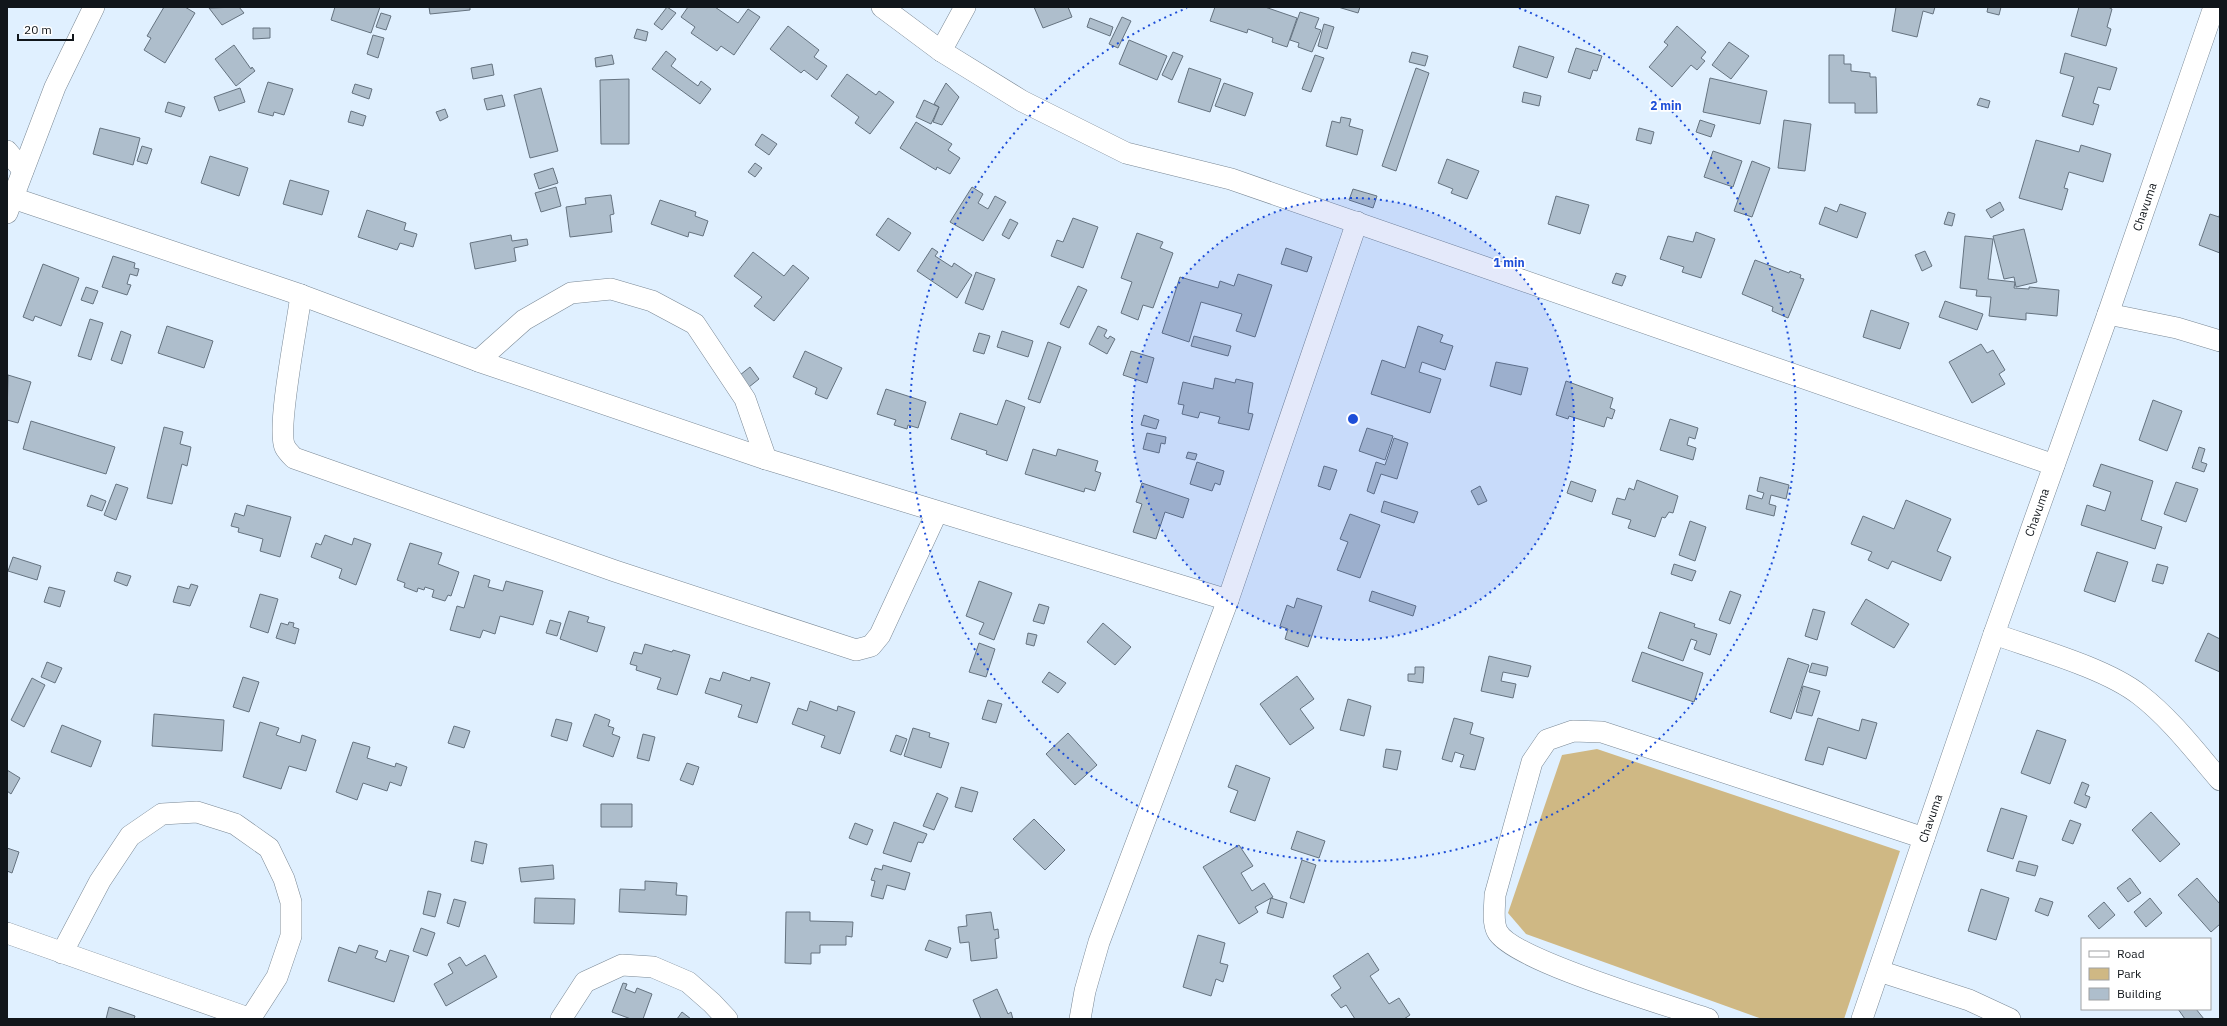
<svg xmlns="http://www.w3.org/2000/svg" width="2227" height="1026" viewBox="0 0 2227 1026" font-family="'IBM Plex Sans',sans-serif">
  <rect width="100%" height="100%" fill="#e0f0ff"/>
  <path fill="#cfb884" d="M1597,749l303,102 -56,168h-82l-236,-85 -18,-21 54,-158z"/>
  <path fill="#aebecc" stroke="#657380" d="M164,7h21l10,6 -30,50 -21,-13 7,-12 -4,-2z
    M239,7l5,6 -22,12 -13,-17z
    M335,7h45l-9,26 -40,-13z
    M429,7h41v3l-40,4z
    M667,7l9,6 -14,17 -8,-6z
    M688,7h27l23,16 10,-14 12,8 -26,38 -13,-9 -4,5 -26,-18 4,-6 -14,-10z
    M1034,7h34l4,10 -29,11z
    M1215,7h50l32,11 -10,29 -15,-5 1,-4 -25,-9 -1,4 -37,-12z
    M1338,7h22l-2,6z
    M1896,7h39l-2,7 -10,-3 -6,26 -25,-6z
    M1988,7h13l-2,8 -12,-3z
    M2079,7h29l4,2 -5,18 4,2 -5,17 -35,-10z
    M1300,12l19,6 -4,10 6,2 -9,22 -14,-5 1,-4 -9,-3z
    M381,13l10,3 -5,14 -10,-3z
    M1122,17l9,4 -13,27 -9,-4z
    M1090,18l23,9 -3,9 -23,-9z
    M1324,24l10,3 -7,22 -9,-3z
    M788,26l31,24 -5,7 13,9 -10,14 -13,-10 -3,3 -31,-24z
    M1677,26l29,26 -5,6 4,3 -8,9 -6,-5 -19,22 -23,-20 19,-22 -4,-3z
    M253,28h17v10l-17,1z
    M637,29l11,3 -2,9 -12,-3z
    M373,35l11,3 -6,20 -11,-4z
    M1129,40l38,16 -10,24 -38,-16z
    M1729,42l20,14 -18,23 -19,-14z
    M234,45l17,24 1,-2 3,4 -19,15 -21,-27z
    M1519,46l35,11 -7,21 -34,-11z
    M1576,48l26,8 -5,15 -4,-1 -3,9 -22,-7z
    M666,51l10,8 -5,7 27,20 3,-5 10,8 -11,15 -48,-35z
    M1173,52l10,4 -11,24 -10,-5z
    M1412,52l16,4 -3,10 -16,-4z
    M2065,53l52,15 -7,22 -12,-3 -5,16 6,2 -6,20 -31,-9 12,-39 -14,-4z
    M612,55l2,9 -18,3 -1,-9z
    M1315,55l9,3 -13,34 -9,-3z
    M1829,55h15v9h7v7l19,2v4h6l1,36h-22v-10h-26z
    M492,64l2,11 -21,4 -2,-11z
    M1189,68l32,11 -11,33 -32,-10z
    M1416,68l13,5 -33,98 -14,-5z
    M847,74l29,21 3,-4 15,11 -24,32 -15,-11 4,-6 -28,-21z
    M1710,78l57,13 -7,33 -57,-12z
    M629,79v65h-28l-1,-64z
    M268,82l25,7 -9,26 -10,-3 -1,4 -15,-4z
    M946,83l13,14 -17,28 -9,-3 6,-15 -5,-3z
    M1224,83l29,10 -8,23 -30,-10z
    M355,84l17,5 -3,10 -17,-6z
    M240,88l5,14 -26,9 -5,-14z
    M541,88l17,63 -28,7 -16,-63z
    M1524,92l17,4 -2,10 -17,-4z
    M502,95l3,11 -18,4 -3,-11z
    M1980,98l10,3 -2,7 -11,-3z
    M924,100l15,7 -8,17 -15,-7z
    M168,102l17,5 -4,10 -16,-5z
    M445,109l3,8 -8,4 -4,-9z
    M351,111l15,5 -3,10 -15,-4z
    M1341,117l10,2 -2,7 14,4 -6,25 -31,-9 6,-25 8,2z
    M1700,120l15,5 -4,12 -15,-5z
    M1784,120l27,4 -6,47 -27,-3z
    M916,122l36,22 -4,6 12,8 -10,16 -13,-7 -1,3 -36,-22z
    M100,128l40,10 -7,27 -40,-11z
    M1639,128l15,4 -3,12 -15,-4z
    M762,134l15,10 -8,11 -14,-10z
    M2036,140l43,12 2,-7 30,9 -8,28 -34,-10 -5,16 4,1 -6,21 -43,-12z
    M142,146l10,3 -5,15 -10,-3z
    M1713,151l29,10 -9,26 -29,-10z
    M210,156l38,12 -9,28 -38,-13z
    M1447,159l32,12 -12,28 -16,-6 2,-4 -15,-6z
    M1752,161l18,7 -18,49 -18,-6z
    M755,163l7,5 -7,9 -7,-5z
    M553,168l5,15 -19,6 -5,-15z
    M290,180l39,11 -7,24 -39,-11z
    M556,187l5,19 -20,6 -6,-19z
    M972,187l11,7 -5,9 10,6 7,-13 11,6 -23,39 -33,-19z
    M1353,189l24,7 -4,12 -24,-8z
    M611,195l3,19 -4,1 2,17 -42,5 -4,-30 20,-3 -1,-6z
    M1556,196l33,9 -9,29 -32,-10z
    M660,200l36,12 -1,4 13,5 -5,15 -14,-4 -1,5 -37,-13z
    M2000,202l4,8 -13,8 -5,-8z
    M1840,204l26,9 -9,25 -38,-14 6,-17 12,5z
    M367,210l39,13 -2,7 13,4 -4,13 -13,-4 -3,7 -39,-13z
    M1948,212l7,2 -3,12 -8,-2z
    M2220,212v41l-21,-8 11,-31 9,3z
    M888,218l23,15 -12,18 -23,-16z
    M1073,218l25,9 -15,41 -32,-12 6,-16 6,2z
    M1010,219l8,4 -9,16 -7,-4z
    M2024,229l13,53 -21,5 -2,-10 -10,2 -11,-43z
    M1696,232l19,7 -14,39 -19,-6 2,-5 -24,-8 8,-23 25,6z
    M1137,233l26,9 -3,6 13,5 -20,55 -10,-3 -5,15 -17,-7 11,-31 -11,-4z
    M511,235l1,6 15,-2 1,6 -14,3 2,13 -41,8 -5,-26z
    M1965,236l28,3 -5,40 27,3 -1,6 15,1v-2l30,3 -2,26 -31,-3v7l-37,-4 2,-19 -15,-1 1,-6 -17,-2z
    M932,248l6,4 -3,4 17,11 2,-4 18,12 -15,23 -40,-27z
    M1286,248l26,9 -5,15 -26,-8z
    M1925,251l7,15 -10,5 -7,-16z
    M753,252l31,24 9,-11 16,13 -35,43 -20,-15 8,-9 -28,-21z
    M113,256l22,7 -1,5 5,1 -2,7 -7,-2 -3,10 4,1 -4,10 -25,-8z
    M1755,260l34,13 1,-2 11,4 -1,3 4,1 -16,39 -16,-7 1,-4 -31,-13z
    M43,264l36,14 -18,48 -26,-10 -2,5 -10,-4z
    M976,272l19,7 -12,31 -18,-7z
    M1616,273l10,3 -4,10 -10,-3z
    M1238,274l34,11 -17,52 -19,-6 6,-17 -41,-12 -12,40 -27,-9 18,-56 38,11 2,-7 14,5z
    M1078,286l9,4 -18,38 -9,-4z
    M86,287l12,4 -5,13 -12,-4z
    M1945,301l38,13 -6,16 -38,-13z
    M1871,310l38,13 -9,26 -37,-12z
    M90,319l13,4 -12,37 -13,-4z
    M167,326l46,15 -9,27 -46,-15z
    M1098,326l9,4 -3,6 4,3 2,-3 5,3 -8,15 -18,-10z
    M1418,326l25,9 -3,7 13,4 -8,24 -23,-8 -3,10 22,7 -11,34 -59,-19 11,-34 23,8z
    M121,331l10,4 -9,29 -11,-4z
    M1002,331l31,10 -5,16 -31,-10z
    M979,333l11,3 -6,18 -11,-3z
    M1194,336l37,10 -3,10 -37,-10z
    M1048,342l13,5 -21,56 -12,-4z
    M1981,344l6,9 6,-3 12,20 -6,4 6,10 -33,19 -23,-41z
    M805,351l37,17 -15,31 -12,-5 2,-6 -24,-11z
    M1131,351l23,7 -7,25 -24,-8z
    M1496,362l32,6 -7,27 -31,-9z
    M750,367l9,12 -10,8 -9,-12z
    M8,375l23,7 -13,41 -11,-3z
    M1215,378l20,5 1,-4 17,4 -5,30 5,1 -4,16 -31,-7 2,-6 -20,-5 -2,6 -16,-4 2,-9 -6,-1 5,-22 30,7z
    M1566,381l47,17 -3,10 5,2 -3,9 -5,-2 -3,10 -35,-11 -1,3 -12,-4z
    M886,389l40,13 -8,26 -10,-3 -1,4 -13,-4 2,-5 -19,-6z
    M1006,400l19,7 -18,54 -21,-7 1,-3 -36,-12 9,-26 37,12z
    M2153,400l29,11 -15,40 -28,-11z
    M1144,415l15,5 -3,9 -15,-4z
    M1670,419l28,9 -3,11 -6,-2 -2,8 9,3 -3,12 -33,-10z
    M31,421l84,26 -9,27 -83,-25z
    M164,427l19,5 -3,12 11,3 -4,19 -5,-2 -10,40 -25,-6z
    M1367,428l26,8 -8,24 -26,-9z
    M1147,433l19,4 -1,7 -4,-1 -2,10 -16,-4z
    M1394,438l14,5 -11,36 -16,-5 -7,20 -7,-3 9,-29 9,3z
    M2199,447l6,2 -4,13 6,2 -3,8 -12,-4z
    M1033,449l23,7 2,-7 40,12 -3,10 6,2 -6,18 -10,-3 -1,4 -59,-18z
    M1188,452l9,2 -2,6 -9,-2z
    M1197,462l27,9 -4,14 -5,-2 -3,8 -22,-7z
    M2101,464l52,17 -12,39 21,7 -7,22 -74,-24 6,-20 18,6 6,-19 -18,-6z
    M1324,466l13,4 -7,20 -12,-4z
    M1760,477l29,8 -3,14 -15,-4 -2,9 7,2 -2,10 -28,-7 3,-14 13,4 2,-6 -7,-2z
    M1637,480l41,16 -5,17 -4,-1 -4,6 -3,-1 -7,20 -27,-9 3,-8 -19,-6 5,-16 8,2 4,-12 5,2z
    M1571,481l25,9 -4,12 -25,-9z
    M2176,482l22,7 -12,33 -22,-8z
    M1142,483l47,16 -6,19 -18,-6 -9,27 -23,-7 9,-28 -6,-2z
    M116,484l12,4 -12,32 -12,-5z
    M1480,486l7,15 -9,4 -7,-14z
    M91,495l15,6 -4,10 -15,-5z
    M1906,500l45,19 -14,32 14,6 -10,24 -49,-20 -4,8 -20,-9 4,-8 -21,-8 12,-28 31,13z
    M1384,501l34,11 -4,11 -33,-11z
    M247,505l44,12 -11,40 -20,-6 3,-12 -25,-7 1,-4 -8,-2 4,-13 9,3z
    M1350,514l30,11 -20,53 -23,-8 11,-28 -8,-3z
    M1690,521l16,6 -11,34 -16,-6z
    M325,535l27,10 2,-7 17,6 -15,41 -17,-7 3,-9 -31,-12 5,-14 5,2z
    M410,543l32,10 -4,11 21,8 -8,24 -3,-1 -3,6 -13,-4 2,-7 -9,-3 -1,3 -6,-2 -1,4 -13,-5 1,-4 -8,-3z
    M2097,552l31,10 -13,40 -31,-11z
    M13,557l28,9 -4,14 -29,-9z
    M1674,564l22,7 -4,10 -21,-7z
    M2157,564l11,3 -5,17 -11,-3z
    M117,572l14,4 -4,10 -13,-5z
    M474,575l16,5 -2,7 15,4 3,-10 37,10 -10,34 -33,-9 -5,18 -12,-4 -3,8 -30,-8 7,-24 7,2z
    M979,581l33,12 -18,47 -15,-6 5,-11 -18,-7z
    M191,584l7,2 -8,20 -17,-4 5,-16 11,3z
    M49,587l16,4 -5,16 -16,-5z
    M1372,591l44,15 -3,10 -44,-15z
    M1730,591l11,4 -11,29 -11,-4z
    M260,594l18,5 -10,34 -18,-6z
    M1297,598l25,8 -14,41 -23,-8 3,-10 -8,-3 7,-21 7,3z
    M1866,599l43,25 -15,24 -43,-24z
    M1039,604l10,3 -5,17 -11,-3z
    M1813,609l12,3 -8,28 -12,-4z
    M569,611l20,6 -2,5 18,5 -8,25 -37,-13z
    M1660,612l35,12 -1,3 23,7 -7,21 -16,-6 3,-8 -6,-2 -8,22 -35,-13z
    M550,620l11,3 -4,13 -11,-3z
    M289,622l5,1 -1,4 6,2 -4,15 -19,-6 5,-15 7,2z
    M1103,623l28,24 -16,18 -28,-23z
    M1028,633l9,2 -3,11 -8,-2z
    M2208,633l12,6v33l-25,-11z
    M979,643l16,6 -9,28 -17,-5z
    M645,644l27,8 1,-2 17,5 -13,40 -20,-6 4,-11 -25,-8 1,-4 -7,-2 4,-12 8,2z
    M1642,652l61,21 -9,29 -62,-21z
    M1489,656l42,10 -3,11 -25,-5 -2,9 15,3 -3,14 -32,-7z
    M1788,658l21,7 -18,54 -21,-7z
    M47,662l15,6 -7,15 -14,-6z
    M1812,663l16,4 -2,9 -17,-4z
    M1415,667h9l-1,16 -15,-2v-7h7z
    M723,672l27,9 1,-4 19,6 -13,40 -19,-6 4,-12 -37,-12 5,-15 10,3z
    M1049,672l17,11 -8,10 -16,-11z
    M1297,676l17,23 -14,10 14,19 -24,17 -30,-41z
    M243,677l16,5 -10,30 -16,-5z
    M32,678l13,7 -21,42 -13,-7z
    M1803,686l17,5 -8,25 -16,-4z
    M1348,699l23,7 -7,30 -24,-6z
    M988,700l14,4 -6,19 -14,-4z
    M810,701l27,10 1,-5 17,6 -15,42 -19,-7 4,-11 -33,-12 6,-16 9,3z
    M154,714l70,6 -2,31 -70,-5z
    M595,714l15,6 -2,6 6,2 -2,6 8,3 -7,20 -30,-11z
    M1454,718l19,5 -3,11 14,4 -9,32 -15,-3 4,-12 -9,-3 -3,10 -10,-3z
    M1818,718l41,13 3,-12 15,4 -11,36 -38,-12 -5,18 -18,-5z
    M556,719l16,4 -5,18 -16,-5z
    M260,722l19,6 -3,7 24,8 2,-8 14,5 -10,31 -17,-5 -8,23 -38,-12z
    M62,725l39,16 -10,26 -40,-15z
    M454,726l16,5 -6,17 -16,-5z
    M913,728l17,5 -1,4 20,6 -8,25 -37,-12z
    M2037,730l29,10 -16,44 -29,-11z
    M1068,733l29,32 -22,20 -29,-31z
    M643,734l12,3 -6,24 -12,-3z
    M896,735l11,4 -6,16 -11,-4z
    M353,742l17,5 -3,11 28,9 1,-4 11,4 -6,19 -11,-4 -3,9 -24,-8 -6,17 -21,-8z
    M1386,749l15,2 -4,19 -14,-3z
    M687,763l12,4 -6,18 -13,-5z
    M1236,765l34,13 -15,43 -25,-9 8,-21 -10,-4z
    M7,770l13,8 -9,16 -4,-3z
    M2082,782l7,3 -4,10 5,2 -4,11 -12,-5z
    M961,787l17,5 -6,20 -17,-5z
    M937,793l11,5 -14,32 -11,-4z
    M601,804h31v23h-31z
    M2001,808l26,8 -14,43 -26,-8z
    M2151,812l29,32 -20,18 -28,-32z
    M1034,819l31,31 -20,20 -32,-31z
    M2070,820l11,4 -8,20 -11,-4z
    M894,822l33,12 -4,9 -5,-1 -7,20 -28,-9z
    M855,823l18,7 -6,15 -18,-7z
    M1297,831l28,10 -6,17 -28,-9z
    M475,841l12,3 -4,20 -12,-3z
    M1239,845l14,21 -12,7 11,18 12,-8 9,14 -18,10 3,5 -19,12 -36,-57z
    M7,848l12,4 -7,21 -5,-2z
    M1302,860l14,5 -12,38 -14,-5z
    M2019,861l19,5 -3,10 -19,-5z
    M553,865l1,14 -33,3 -2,-14z
    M883,865l27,8 -5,17 -18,-5 -4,14 -12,-3 4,-15 -4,-1 4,-12 7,2z
    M2130,878l11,15 -13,9 -11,-14z
    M2197,878l23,26v20l-9,8 -33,-37z
    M645,881l32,2 -1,12 11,1 -1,19 -67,-3 1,-23 25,1z
    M1981,889l28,9 -13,42 -28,-9z
    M428,891l13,3 -6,23 -12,-3z
    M535,898l40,1 -1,25 -40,-1z
    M1271,898l16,5 -4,15 -16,-5z
    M2040,898l13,4 -5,14 -13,-5z
    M2150,898l12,15 -16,14 -12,-15z
    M454,899l12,3 -7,25 -12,-4z
    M2104,902l11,13 -16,14 -11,-13z
    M786,912h24v9l43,1 -1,15 -6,-1v9h-26v8h-9v11l-26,-1z
    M991,912l3,18 4,-1 1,9 -4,1 2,19 -26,3 -2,-19 -9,1 -2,-16 9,-1 -1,-11z
    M421,928l14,5 -8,23 -14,-5z
    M1198,935l27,8 -5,20 8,2 -5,17 -7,-3 -5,17 -28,-9z
    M929,940l22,8 -4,10 -22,-8z
    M359,945l19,6 -3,7 11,4 4,-12 19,6 -15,46 -66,-21 11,-34 17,6z
    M1368,953l11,17 -9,6 19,28 10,-6 11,17 -6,4h-49l-9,-14 -5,3 -10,-13 10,-7 -8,-12z
    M485,955l12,22 -51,29 -12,-22 19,-11 -5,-9 12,-7 6,9z
    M623,983l4,1 -2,5 10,4 2,-5 15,6 -9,25h-12l-19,-7z
    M997,989l11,25 3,-2 2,7h-32l-8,-19z
    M109,1007l26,9 -1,3h-28z
    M2178,1009h18l8,10h-19z
    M682,1012l9,7h-14z"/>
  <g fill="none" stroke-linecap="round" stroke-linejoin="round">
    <defs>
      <g id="minor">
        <path d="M882,7l59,44 81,50 104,52 105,26 823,286"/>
        <path d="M941,51l24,-44"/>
        <path d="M7,151l16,19"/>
        <path d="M13,198l288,97 177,66 288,98 462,141"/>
        <path d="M7,213l48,-126 39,-80"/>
        <path d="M301,295c-3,26 -25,134 -16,152 2,4 6,8 9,11l321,113 241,79 15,-4 9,-11 57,-123"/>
        <path d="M2108,314l69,14 43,13"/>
        <path d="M478,361l46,-41 47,-27 40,-4 41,12 43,23 50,75 21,60"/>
        <path d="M1994,634c42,15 112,34 146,61 31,24 55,56 80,85"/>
        <path d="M7,933l244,86"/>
        <path d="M62,953l38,-72 30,-45 32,-22 35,-2 38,12 34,24 15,31 7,23v34l-14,41 -27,42"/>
        <path d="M1879,971l90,29 41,19"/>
        <path d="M561,1019l24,-37 37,-17 31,2 35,15 24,21 15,16"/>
        <path d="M1080,1019l5,-28 14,-49 129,-342 129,-378"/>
        <path d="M1708,1019c-37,-13 -197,-59 -211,-88 -5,-11 -2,-25 -2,-36l37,-133 15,-22 26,-9 29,1 322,106"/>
        <path id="s1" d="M1862,1019l132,-385 114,-320 106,-307"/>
      </g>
    </defs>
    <use href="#minor" stroke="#7a8895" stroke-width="22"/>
    <use href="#minor" stroke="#fff" stroke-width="21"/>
  </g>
  <circle cx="1353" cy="419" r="221" fill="#1d4ed8" fill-opacity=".12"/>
  <g fill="none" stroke="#1d4ed8" stroke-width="2" stroke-dasharray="2 4">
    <circle cx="1353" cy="419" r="221"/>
    <path d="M1519 8A443 443 0 1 1 1187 8"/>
  </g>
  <g text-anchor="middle" stroke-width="3.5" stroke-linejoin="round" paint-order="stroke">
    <g font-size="12" fill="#11161b" stroke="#fff">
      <text dy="4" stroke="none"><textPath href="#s1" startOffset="860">Chavuma</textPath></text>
      <text dy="4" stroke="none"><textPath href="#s1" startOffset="536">Chavuma</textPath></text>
      <text dy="4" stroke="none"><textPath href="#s1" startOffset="212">Chavuma</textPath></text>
    </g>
  </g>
  <circle cx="1353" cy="419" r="6" fill="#1d4ed8" stroke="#fff" stroke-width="2"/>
  <g font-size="12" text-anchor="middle" font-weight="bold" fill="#1d4ed8" stroke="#fff" stroke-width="3.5" stroke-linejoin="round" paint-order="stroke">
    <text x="1666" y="110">2 min</text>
    <text x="1509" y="267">1 min</text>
  </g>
  <rect width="2227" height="1026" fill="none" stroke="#11161b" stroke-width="16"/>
  <rect x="2081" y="938" width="130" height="72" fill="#ffffff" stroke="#a0a2a4"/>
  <rect x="2089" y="951" width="20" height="6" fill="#ffffff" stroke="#a0a2a4"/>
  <text x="2117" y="958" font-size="12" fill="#11161b">Road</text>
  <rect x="2089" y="968" width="20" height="12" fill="#cfb884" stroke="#a0a2a4"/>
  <text x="2117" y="978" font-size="12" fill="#11161b">Park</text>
  <rect x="2089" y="988" width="20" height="12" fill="#aebecc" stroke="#a0a2a4"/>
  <text x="2117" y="998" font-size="12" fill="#11161b">Building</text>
  <path d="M18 34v6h55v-6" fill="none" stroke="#11161b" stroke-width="2"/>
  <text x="24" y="34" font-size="12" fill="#11161b" stroke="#ffffff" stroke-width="3" paint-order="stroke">20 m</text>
</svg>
